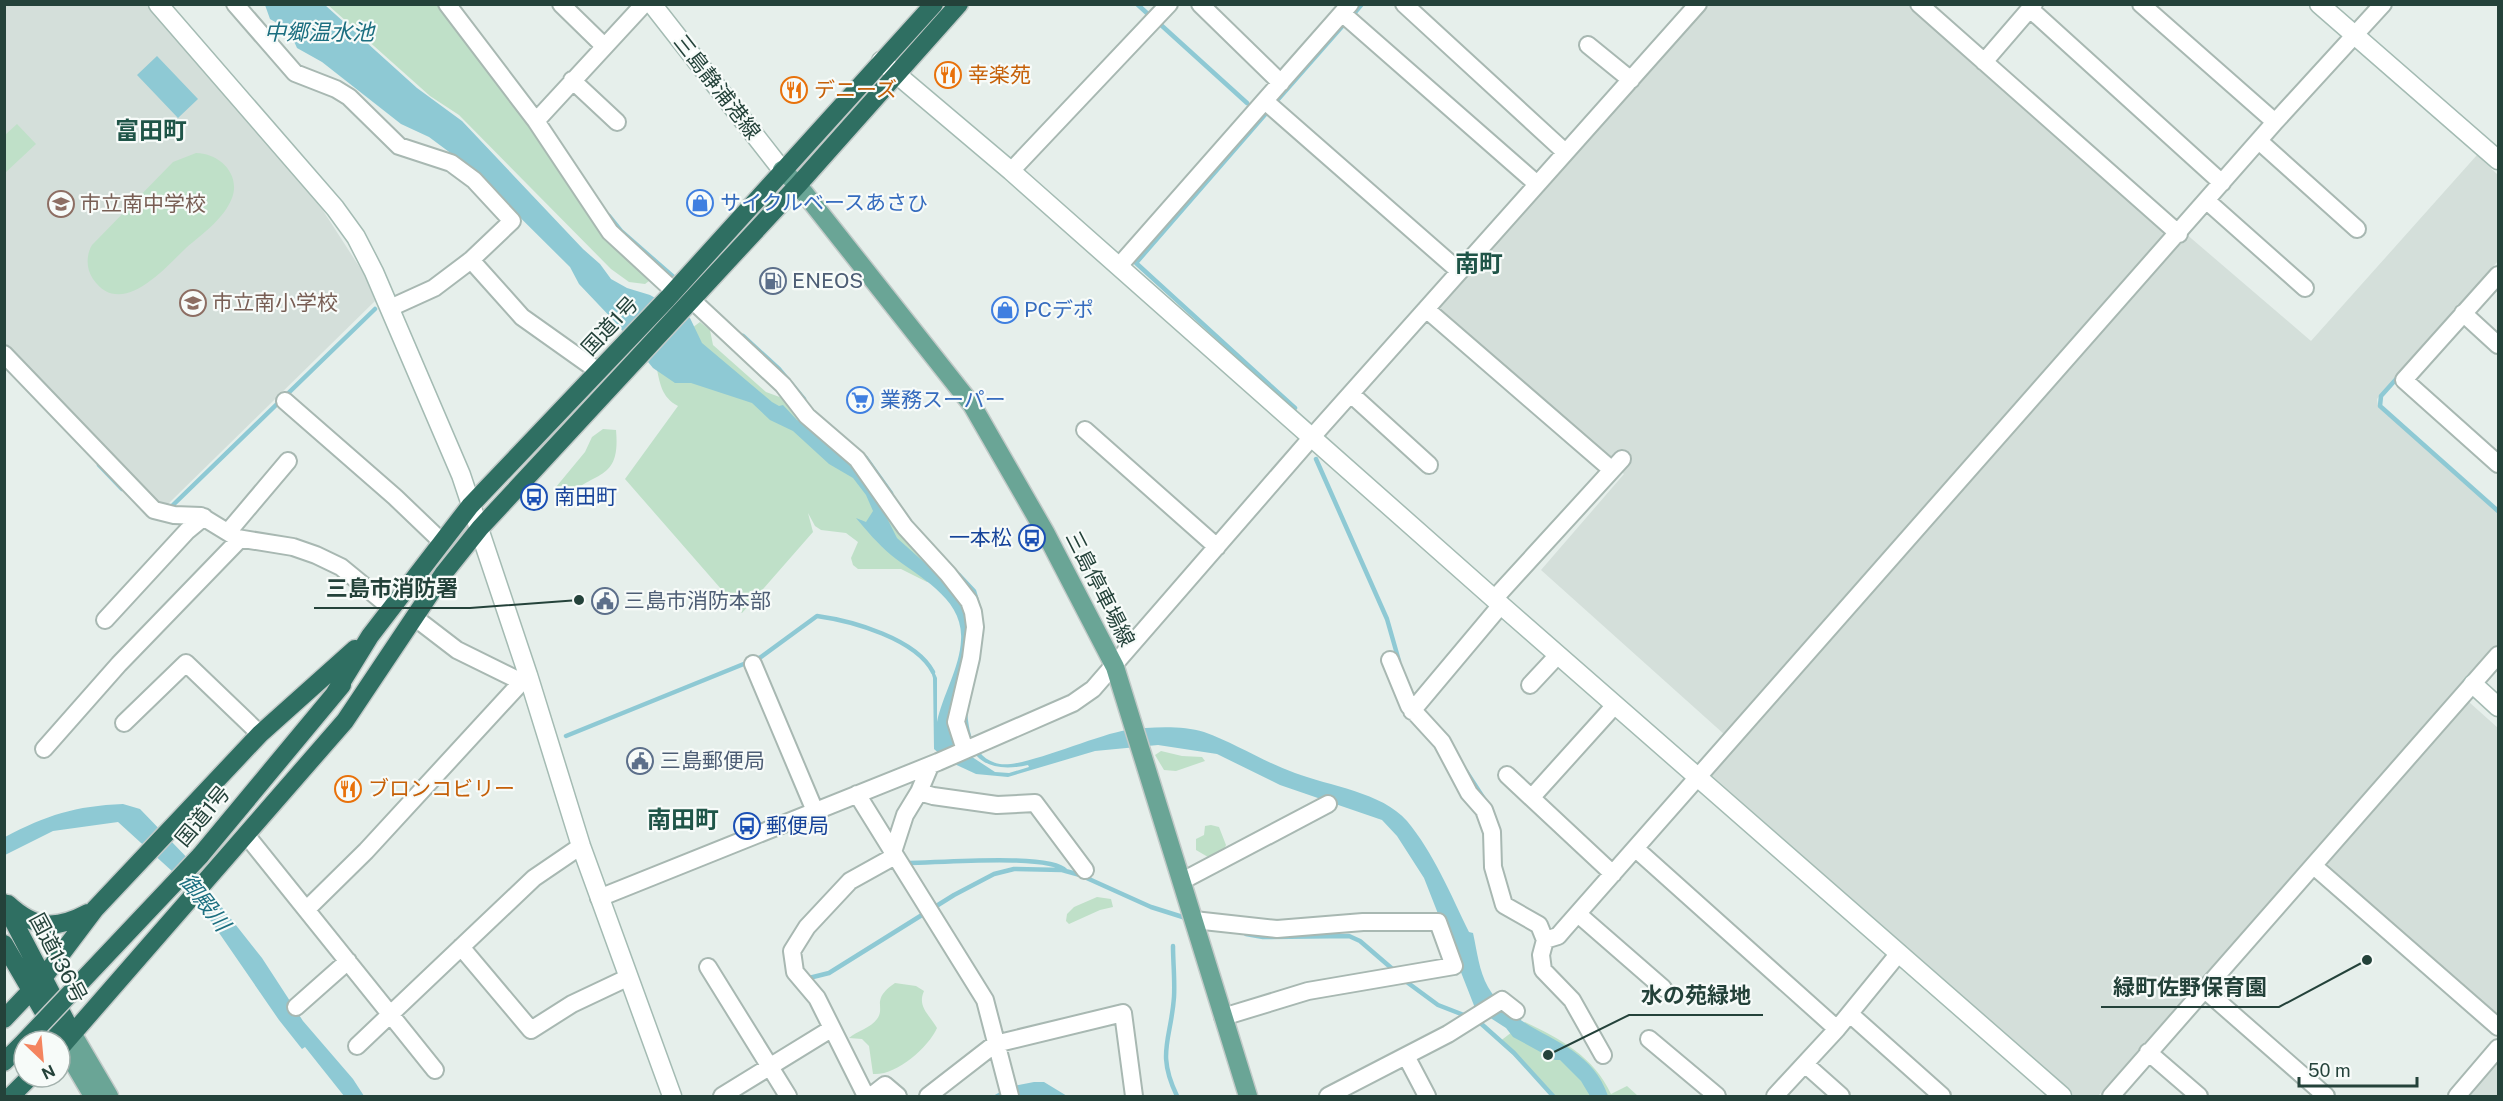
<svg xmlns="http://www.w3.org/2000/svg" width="2503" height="1101" viewBox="0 0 2503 1101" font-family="'Public Sans','Noto Sans JP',sans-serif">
  <rect width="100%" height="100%" fill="#e6efeb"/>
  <path fill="#d4dfda" d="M4,5h144l82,91 92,113 42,65 11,27 -208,204h-8l-154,-158z
    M1704,5h209l245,215 9,20 -442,495 -184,-165 83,-96 -190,-164z
    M2477,155l21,20v86l-121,138 1,7 120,106v132l-400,452h-24l-365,-323 476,-540 126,108z
    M2469,702l29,26v291l-173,-152z
    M2498,1058v38h-32z"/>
  <path fill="#bfe0c8" d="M328,5h112l213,273 -8,6 -16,-2 -18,-13 -152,-154 -29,-19z
    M17,124l19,20 -31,29v-38z
    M196,153c23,0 45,21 36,45 -8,21 -30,36 -46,50 -21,20 -65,72 -93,31 -7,-10 -7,-24 -1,-34l81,-83z
    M700,322l10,8 3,15 53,47 19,7 155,175 -13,8 -26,-13h-43l-5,-4 -2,-7 7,-16 -12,-9 -25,-3 -6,-4 -7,-13 5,19 -71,81 -117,-134 53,-73c-17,-9 -18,-23 -22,-41l29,-32z
    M603,429l13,1c5,54 -24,39 -48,68l-7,-2 -5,-9 29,-35 7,-15z
    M1161,751l21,5 20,1 3,4 -29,10 -12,-1 -9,-15z
    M1211,825l8,2 7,18 -3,7 -15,5 -12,-7v-11l8,-4 1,-9z
    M1097,897l14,2 2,8 -13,3 -31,14 -3,-3 1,-7 7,-7z
    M895,983l21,3 8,5c-7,16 5,23 13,37 -9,20 -41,48 -64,46l-4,-28 -7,-7 -13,-1c8,-7 22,-10 28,-19 9,-12 -7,-19 18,-36z
    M1525,1022c36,17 69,35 86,72l16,-8 11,10h-87l-28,-32 -24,-22z"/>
  <path fill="#8ec9d4" d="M265,5h60l92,83 45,33 121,128 17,15 11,15 16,9 23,7 40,23 12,25 70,59 7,4 4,-1 14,15 10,4 46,38 19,26 25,50 48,43 18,21 5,20v26l-15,61 -2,15 3,17 12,12 29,19 14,1 20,-6 -1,-2c-52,11 -66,-17 -64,-64l3,1c0,23 4,57 33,62 24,4 95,-29 127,-34 23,-3 54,-5 77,2 31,11 60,30 91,41 34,13 87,19 112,48 26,31 44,74 62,111l4,1c4,18 6,38 15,54 29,51 100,48 120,109h-18l-9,-15 -21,-21h-5l-42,-23 -7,-9 -31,-20 -51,-130 -27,-42 -15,-16 -102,-35 -63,-31 -59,-9 -63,6 -87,26 -32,-3 -28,-13 -14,-12 -1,-71 -3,-10 2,-1 5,11v44c5,-25 23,-55 24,-82 3,-42 -43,-63 -70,-85 -13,-11 -25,-25 -35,-37l10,4 7,-11 -7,-16 -13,-17 -24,-14 -36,-33 -23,-11 -18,-17 -61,-20h-16l-22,-15 -37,-45 -37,-39 -9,-17 -102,-101 -39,-29 -28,-13 -79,-62 -25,-14 -8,-18 -19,-11z
    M157,56l41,43 -20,19 -41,-43z
    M123,804l17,5 57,59 12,23 53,67 41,63 50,58 11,17h-20l-39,-49 -3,2 -23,-29 -95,-138 -66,-60 -65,9 -48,24v-18c42,-22 70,-31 118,-33z
    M1034,1082h10l23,14h-74l16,-9z"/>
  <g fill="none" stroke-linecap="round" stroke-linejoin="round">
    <path stroke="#8ec9d4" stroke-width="4.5" d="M1137,4l12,11
      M1352,16l10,-12
      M1161,25l86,78
      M1274,104l72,-82
      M1269,110l-133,153 159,145
      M609,216l12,15 56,49
      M743,336l36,33 25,30
      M2398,377l-17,19 -1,10 118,105
      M866,458l25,35
      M1316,459l71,160 12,42
      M99,465l23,24
      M172,506l203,-197
      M959,575l15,16 5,17
      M566,736l195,-79 56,-41c36,5 99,23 116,56
      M1466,771l20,31
      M909,863c27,0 142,-10 157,8
      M1246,934l17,3 86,-1 11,5 36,31
      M1173,946c0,16 2,34 1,51 -3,43 -18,56 3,99
      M809,978l20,-5 125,-78 40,-21 20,-5 48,1 18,5 71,32 38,12
      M1404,980l34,25 31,12
      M1477,1020l37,33 39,43"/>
    <defs>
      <path id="street" d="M235,4l60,69 41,16 13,8 50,49 52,17 23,17 38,41 -41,39
        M447,4l89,117 74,111 64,59
        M561,4l43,42
        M1200,4l81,79
        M1404,4l161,148
        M1919,4l260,230
        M2141,4l134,118
        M2030,9l192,174
        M1343,14l194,170
        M1588,45l43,35
        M1984,62l50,-58
        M572,80l45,42
        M1265,101l194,170
        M536,121l108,-117
        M2259,141l98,88
        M1011,171l158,-167
        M2207,201l98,87
        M1119,266l231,-262
        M2498,275l-94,105 94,84
        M692,300l91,85 24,31 50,43 48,68 43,47 21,27 4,11 2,15 -4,31 -15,64 9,28
        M390,308l44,-20 37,-28 51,57 76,54
        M1426,309l186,161
        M2463,313l35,32
        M4,354l150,156 20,5 27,1 36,22 56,9 23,8 25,12 50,41
        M1351,394l78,71
        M285,401l110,96 47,45
        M1085,430l132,117
        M228,532l60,-71
        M1494,599l128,-140
        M414,617l43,33 65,32
        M105,620l82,-89 17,-14
        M1390,660l19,46 33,36 27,51 15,17 8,22 1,35 11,38 35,20 6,15 -4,15 2,15 29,30 31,55
        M753,664l62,147
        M1530,685l28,-30
        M1412,711l89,-106
        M124,723l62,-60 74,71
        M44,749l75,-85 121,-125
        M930,766l-11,26 -14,23 -12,37 92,148 25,96
        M1507,775l106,99
        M919,792l14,4 64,9 38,-2 50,67
        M857,794l36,58
        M1532,797l83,-92
        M247,836l188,234
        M1636,849l201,180
        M2315,867l183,160
        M1182,881l146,-77
        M599,898l339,-136 135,-59 20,-14 219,-252 386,-433
        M307,909l59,-58 162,-176
        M1578,914l85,74
        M1194,920l83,9 86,-7h75l16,44 -146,25 -85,26
        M1545,940l13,-4 6,-7 711,-807 108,-118
        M461,947l70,83 41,-26 55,-26
        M708,967l80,129
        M2205,990l121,106
        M296,1007l52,-46
        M1850,1014l92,82
        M1649,1039l68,57
        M357,1046l177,-168 47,-32
        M2148,1052l51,44
        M1406,1056l21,40
        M1805,1064l36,32
        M722,1096l109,-67
        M866,1096l-49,-98 -22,-26 -3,-21 15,-24 43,-46 45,-25
        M871,1096l14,-11 13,11
        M928,1096l67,-52 128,-31 11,83
        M1328,1096l120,-62 54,-34 14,11
        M1775,1096l62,-67 62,-76
        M2111,1096l387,-441
        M2457,1096l41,-48"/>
      <path id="secondary" d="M158,4l177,204 21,29 18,35 87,203 67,200 53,171 91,250
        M652,4l130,166
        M2319,4l179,156
        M881,61l130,110 490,434 561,491
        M2473,684l25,23"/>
      <path id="primary" d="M782,170l16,15 174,220 73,127 70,135 133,429
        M72,1033l37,63
        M63,1045l30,51"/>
      <path id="highway" d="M335,693l35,-57 100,-130 197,-207 267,-295
        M200,856l142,-171
        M4,903l68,130
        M8,904c27,25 48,26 80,9
        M4,944l59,101
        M4,1019l39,-41 52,-69 165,-175 95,-85
        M60,1048l285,-327 99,-148 36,-45 318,-343 161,-181
        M4,1062l20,-20
        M11,1096l19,-19"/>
    </defs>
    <use href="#street" stroke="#a8b8b2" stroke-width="20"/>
    <use href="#secondary" stroke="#a4bbb3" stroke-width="21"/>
    <use href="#primary" stroke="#c2cac8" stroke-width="21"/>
    <use href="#highway" stroke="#c2cac8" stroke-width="21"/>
    <use href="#street" stroke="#fff" stroke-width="16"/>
    <use href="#secondary" stroke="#fff" stroke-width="18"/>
    <use href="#primary" stroke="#6aa596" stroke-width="18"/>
    <use href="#highway" stroke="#2f6f62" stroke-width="18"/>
    <defs>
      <path id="highway-bridge" d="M25,1041l175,-185"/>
    </defs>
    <use href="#highway-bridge" stroke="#c2cac8" stroke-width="21" stroke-linecap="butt"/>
    <use href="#highway-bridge" stroke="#2f6f62" stroke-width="18"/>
  </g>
  <defs>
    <symbol id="restaurant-ring" viewBox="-11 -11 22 22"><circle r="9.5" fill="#f7fbf9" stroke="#e8710a" stroke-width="1.5"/><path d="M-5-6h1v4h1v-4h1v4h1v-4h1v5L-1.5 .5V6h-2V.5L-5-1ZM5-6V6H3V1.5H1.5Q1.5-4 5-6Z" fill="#e8710a"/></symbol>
    <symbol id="shop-ring" viewBox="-11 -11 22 22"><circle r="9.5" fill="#f7fbf9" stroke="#3f7fe0" stroke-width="1.5"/><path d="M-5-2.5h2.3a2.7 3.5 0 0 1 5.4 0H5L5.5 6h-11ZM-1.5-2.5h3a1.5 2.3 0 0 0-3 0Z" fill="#3f7fe0"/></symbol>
    <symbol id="school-ring" viewBox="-11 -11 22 22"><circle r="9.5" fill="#f7fbf9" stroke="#8d6e63" stroke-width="1.5"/><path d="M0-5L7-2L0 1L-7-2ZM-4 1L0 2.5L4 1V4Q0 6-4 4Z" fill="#8d6e63"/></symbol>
    <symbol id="fuel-ring" viewBox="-11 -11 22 22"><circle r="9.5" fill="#f7fbf9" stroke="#5c6f8a" stroke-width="1.5"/><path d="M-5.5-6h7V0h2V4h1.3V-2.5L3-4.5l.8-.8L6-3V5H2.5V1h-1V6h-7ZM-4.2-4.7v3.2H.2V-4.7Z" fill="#5c6f8a"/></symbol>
    <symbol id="supermarket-ring" viewBox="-11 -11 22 22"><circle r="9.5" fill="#f7fbf9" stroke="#3f7fe0" stroke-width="1.5"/><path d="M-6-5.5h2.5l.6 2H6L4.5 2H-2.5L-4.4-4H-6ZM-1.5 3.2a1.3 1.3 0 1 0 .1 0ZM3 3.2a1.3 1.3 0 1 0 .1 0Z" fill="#3f7fe0"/></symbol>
    <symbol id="bus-ring" viewBox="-11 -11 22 22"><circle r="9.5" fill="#f7fbf9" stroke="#1a4fb4" stroke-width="1.5"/><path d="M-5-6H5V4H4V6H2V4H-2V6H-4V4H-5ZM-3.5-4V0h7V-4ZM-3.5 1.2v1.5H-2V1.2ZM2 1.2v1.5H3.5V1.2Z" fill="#1a4fb4"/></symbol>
    <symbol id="civic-ring" viewBox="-11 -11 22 22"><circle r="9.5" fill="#f7fbf9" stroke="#5c6f8a" stroke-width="1.5"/><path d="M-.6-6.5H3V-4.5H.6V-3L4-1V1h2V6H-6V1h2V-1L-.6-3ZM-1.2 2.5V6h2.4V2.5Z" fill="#5c6f8a"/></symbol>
  </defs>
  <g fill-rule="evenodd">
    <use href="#restaurant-ring" x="933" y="60" width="30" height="30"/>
    <use href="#restaurant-ring" x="779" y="75" width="30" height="30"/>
    <use href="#shop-ring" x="685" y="188" width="30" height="30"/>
    <use href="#school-ring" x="46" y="189" width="30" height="30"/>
    <use href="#fuel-ring" x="758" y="266" width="30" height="30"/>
    <use href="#school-ring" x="178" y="288" width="30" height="30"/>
    <use href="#shop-ring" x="990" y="295" width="30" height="30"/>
    <use href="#supermarket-ring" x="845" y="385" width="30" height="30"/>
    <use href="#bus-ring" x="519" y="482" width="30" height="30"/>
    <use href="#bus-ring" x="1017" y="523" width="30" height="30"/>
    <use href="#civic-ring" x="590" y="586" width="30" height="30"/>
    <use href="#civic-ring" x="625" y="746" width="30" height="30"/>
    <use href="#restaurant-ring" x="333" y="774" width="30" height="30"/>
    <use href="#bus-ring" x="732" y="811" width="30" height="30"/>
  </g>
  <g text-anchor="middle" stroke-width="4.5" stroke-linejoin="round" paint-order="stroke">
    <g font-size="21" fill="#c56008" stroke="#f7fbf9" text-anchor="start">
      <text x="968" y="82">幸楽苑</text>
      <text x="814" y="97">デニーズ</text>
      <text x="368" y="796">ブロンコビリー</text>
    </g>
    <g font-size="21" fill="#24423a" stroke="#f7fbf9">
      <text transform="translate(717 87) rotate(52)" y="7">三島静浦港線</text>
      <text transform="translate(610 326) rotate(-47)" y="7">国道1号</text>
      <text transform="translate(1100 589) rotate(63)" y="7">三島停車場線</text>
      <text transform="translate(203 816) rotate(-50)" y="7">国道1号</text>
      <text transform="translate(58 958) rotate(62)" y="7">国道136号</text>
    </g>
    <g font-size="21" fill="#366cbe" stroke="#f7fbf9" text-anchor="start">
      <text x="720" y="210">サイクルベースあさひ</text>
      <text x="1024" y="317">PCデポ</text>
      <text x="880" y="407">業務スーパー</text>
    </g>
    <g font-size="21" fill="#785e54" stroke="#f7fbf9" text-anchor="start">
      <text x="80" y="211">市立南中学校</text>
      <text x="212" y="310">市立南小学校</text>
    </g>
    <g font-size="21" fill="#4e5e75" stroke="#f7fbf9" text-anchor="start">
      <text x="792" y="288">ENEOS</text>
      <text x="624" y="608">三島市消防本部</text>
      <text x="660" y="768">三島郵便局</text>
    </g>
    <g font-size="21" fill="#164399" stroke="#f7fbf9" text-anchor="start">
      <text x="554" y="504">南田町</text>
      <text x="1012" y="545" text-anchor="end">一本松</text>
      <text x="766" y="833">郵便局</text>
    </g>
    <g font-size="22" font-style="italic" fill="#1c6f80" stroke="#f7fbf9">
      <text x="319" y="40">中郷温水池</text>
      <text transform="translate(205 902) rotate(52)" y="8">御殿川</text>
    </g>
    <g font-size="24" font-weight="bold" fill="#1f5548" stroke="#f7fbf9">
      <text x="151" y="139">富田町</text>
      <text x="1479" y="272">南町</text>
      <text x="683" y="828">南田町</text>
    </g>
  </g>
  <path fill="none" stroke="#24423a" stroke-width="2" d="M579 600L470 608H314M2367 960L2279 1007H2101M1548 1055L1629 1015H1763"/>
  <g fill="#24423a" stroke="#f7fbf9" stroke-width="2">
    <circle cx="579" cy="600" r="6"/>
    <circle cx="2367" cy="960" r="6"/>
    <circle cx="1548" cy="1055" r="6"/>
  </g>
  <g font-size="22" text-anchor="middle" font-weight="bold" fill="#24423a" stroke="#f7fbf9" stroke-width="4.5" stroke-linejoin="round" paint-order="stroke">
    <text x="392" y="596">三島市消防署</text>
    <text x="2190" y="995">緑町佐野保育園</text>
    <text x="1696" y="1003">水の苑緑地</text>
  </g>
  <rect width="2503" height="1101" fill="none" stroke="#24423a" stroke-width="12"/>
  <g transform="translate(42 1059) rotate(154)"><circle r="28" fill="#f7fbf9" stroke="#a3b1ad" stroke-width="1.5"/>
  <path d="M0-4.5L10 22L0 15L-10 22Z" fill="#f4845f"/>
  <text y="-9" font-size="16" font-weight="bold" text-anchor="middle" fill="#24423a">N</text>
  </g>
  <path d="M2299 1077v9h118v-9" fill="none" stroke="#24423a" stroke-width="3"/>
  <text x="2308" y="1077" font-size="18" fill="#24423a" stroke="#f7fbf9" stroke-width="4.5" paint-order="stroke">50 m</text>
</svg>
